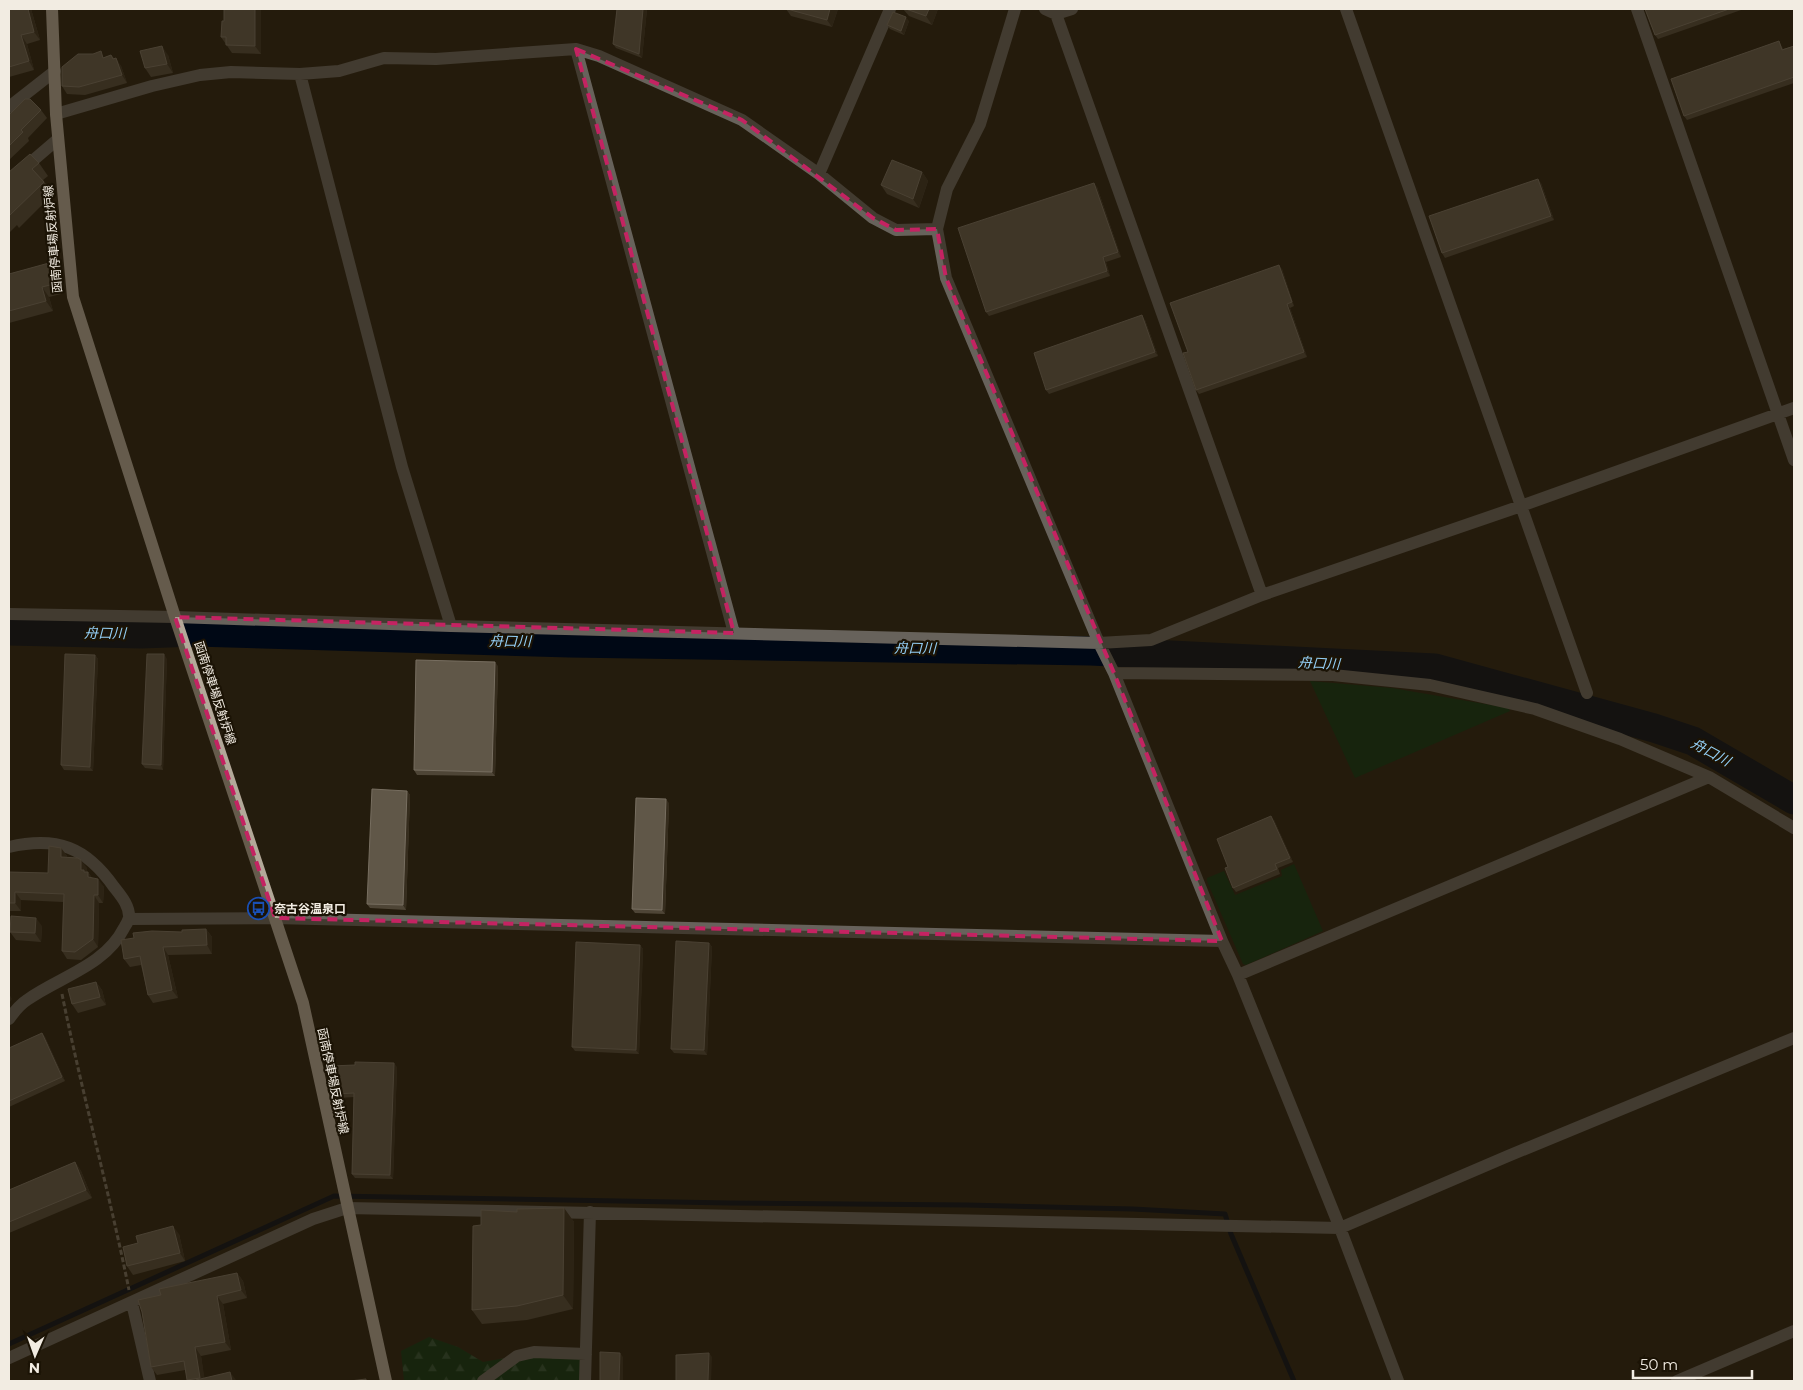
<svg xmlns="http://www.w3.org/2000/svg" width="1803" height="1390" viewBox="0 0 1803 1390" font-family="Montserrat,'Noto Sans JP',sans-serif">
  <defs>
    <pattern id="forest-firs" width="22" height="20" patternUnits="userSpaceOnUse" patternTransform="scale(1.25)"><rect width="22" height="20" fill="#08300e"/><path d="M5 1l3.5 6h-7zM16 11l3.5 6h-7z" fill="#2c4e31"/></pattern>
  </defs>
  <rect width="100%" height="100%" fill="#241c0d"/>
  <path fill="#08300e" d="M1310,681l82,7 116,20 2,3 -155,67z
    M1294,864l29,67 -77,34 -3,-1 -36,-83v-3l17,-7 11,24 47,-19 -1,-6z"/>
  <path fill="url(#forest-firs)" d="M429,1337l29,10 25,15 34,-6 63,2v23h-176l-3,-30z"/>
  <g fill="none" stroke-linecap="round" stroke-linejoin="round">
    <path stroke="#000815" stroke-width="5" d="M9,1344l325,-148 396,7 237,2 166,4 92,5 6,20 63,147"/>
    <path stroke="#000815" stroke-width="29" d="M9,631l132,3 55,-2 374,11 521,8 344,17 219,60 39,13 101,59"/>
    <path stroke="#736c5e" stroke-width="3" stroke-dasharray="5 2.5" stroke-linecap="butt" d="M62,994c20,99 47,197 67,296"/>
    <path stroke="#67625b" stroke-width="12" d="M1015,9l-35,115 -33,65 -10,40 9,49 153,365 15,30 108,268 16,34 102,253 58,153
      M1045,9l11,5 206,581
      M1346,9l241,684
      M1637,9l157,451
      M1056,14l16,-5
      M576,49l158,584
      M300,74l102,393 49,159
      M9,107l46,-36
      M56,114l96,-28 48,-11 31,-3 69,2 39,-3 45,-13 52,1 140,-10 23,7 143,64 77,54 54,44 23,12 41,-1
      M819,174l71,-165
      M9,181l49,-42
      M9,614l166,3 276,9 648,17 52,-3 111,-45 259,-89 273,-98
      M1114,673l219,2 97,10 105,24 85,30 89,38 85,51
      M9,847c48,-11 77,0 105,40 7,9 16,19 15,31 -1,3 -3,7 -5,10 -19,38 -65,49 -97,72 -8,5 -13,12 -18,19
      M129,919l146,-1 947,23
      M1238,975l471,-198
      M132,1303l18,78
      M9,1358l304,-139 34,-11 993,20 168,-72 286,-118
      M483,1381l34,-25 17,-4 52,2
      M585,1381l5,-169
      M1677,1381l117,-50"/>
    <path stroke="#b3a899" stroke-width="12" d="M52,9l4,105 17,183 102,320 128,386 83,378"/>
  </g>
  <path fill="#4e4536" d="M9,9h22l9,31 -13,4 7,26 -25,7z
    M261,9v45l-29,-1 -11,-16 3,-16z
    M617,9h30l-5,49 -26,-10 -3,-4z
    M786,9h52l-6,18 -41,-11z
    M903,9h35l-6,16 -23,-9z
    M1645,9h99l-86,30 -3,-4z
    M909,21l-5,14 -14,-6 -3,-4z
    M1779,41l4,8 11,-3v37l-107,37 -3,-4z
    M111,55l10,11 6,17 -42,12 -18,-1 -5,-8 43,-29z
    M168,55l5,18 -22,4 -6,-9z
    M41,110l6,8 -19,20 1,3 -20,19v-45z
    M39,163l9,13 -5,4 10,14 -34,34 -2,-3 -8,8v-61z
    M922,172l6,9 -9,27 -32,-14 -6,-9z
    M1541,183l13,37 -109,38 -3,-5z
    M1097,187l24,70 -15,5 4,14 -121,40 -3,-4z
    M49,263l7,10 5,21 -12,3 4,14 -44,12v-49z
    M1282,269l12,37 -4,2 17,49 -108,37 -3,-4 -8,-38z
    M1145,320l13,36 -109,38 -3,-4z
    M95,655l3,4 -5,112 -29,-1 -3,-5z
    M167,659l-4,111 -18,-2 -3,-4z
    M498,666l-3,110 -78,-1 -3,-5z
    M407,791l3,4 -4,115 -36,-2 -3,-4z
    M669,803l-4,111 -30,-1 -3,-4z
    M1274,820l19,42 -15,6 2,6 -44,18 -3,-4 -5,-21z
    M61,848l6,8v2l20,10v4h1l4,6 12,9 -1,16h-4l-1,44 -17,13 -14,-1 -5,-8 1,-49 -42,-2v11h-12v-39l39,1z
    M42,926l-1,16 -25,-2 -6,-8z
    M206,929l6,8v17l-44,1 10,43 -25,5 -5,-8 -7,-30 -11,2 -6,-8 10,-21z
    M709,943l3,4 -5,108 -33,-2 -3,-4z
    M640,945l3,4 -4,105 -64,-3 -3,-4z
    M96,982l6,8 4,15 -28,8 -6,-9z
    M42,1033l3,4 20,44 -56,26v-59z
    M397,1067l-4,112 -38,-1 -3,-4 2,-77 -16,1 -3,-4v-6l-3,-4z
    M75,1162l6,9 11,27 -83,35v-43z
    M564,1208l10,14 -1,87 -46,11 -45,4 -10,-14 9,-85 36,-13z
    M179,1234l6,27 -52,14 -6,-9z
    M237,1273l6,8 4,17 -24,6 8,46 -30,6 3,22 32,2v1h-48l-3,-11 -28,5 -6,-8 -9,-55 19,-17z"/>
  <path fill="#362d1e" d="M28,9h3l9,31 -6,-8z
    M255,9h6v45l-6,-8z
    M643,9h4l-5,49 -3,-4z
    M830,9h8l-6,18 -5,-7z
    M929,9h9l-6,16 -6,-9z
    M906,17l3,4 -5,14 -3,-4z
    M21,35l6,9 7,26 -5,-9z
    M162,46l6,9 5,18 -6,-9z
    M116,58l5,8 6,17 -5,-8z
    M922,172l6,9 -9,27 -6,-9z
    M1538,179l3,4 13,37 -3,-4z
    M1094,183l3,4 24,70 -3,-5z
    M1103,257l3,5 4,14 -3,-5z
    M49,263l7,10 5,21 -7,-10z
    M1279,265l3,4 12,37 -2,-4z
    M42,287l7,10 4,14 -7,-10z
    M1287,304l3,4 17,49 -3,-5z
    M1142,315l3,5 13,36 -3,-4z
    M164,654l3,5 -4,111 -2,-5z
    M95,655l3,4 -5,112 -3,-4z
    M495,662l3,4 -3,110 -3,-4z
    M407,791l3,4 -4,115 -3,-5z
    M666,799l3,4 -4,111 -3,-4z
    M1271,816l3,4 19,42 -3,-4z
    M61,848l6,8 -1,10 -5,-9z
    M81,860l6,8v6l1,-2 5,8 -6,-4 -6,-6z
    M98,879l6,8 -1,16 -5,-8z
    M15,892l6,8v11l-6,-8z
    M94,895l5,8 -1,44 -5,-8z
    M36,918l6,8 -1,16 -6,-9z
    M206,929l6,8v17l-5,-9z
    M709,943l3,4 -5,108 -3,-5z
    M640,945l3,4 -4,105 -3,-4z
    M163,947l5,8 10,43 -6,-8z
    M96,982l6,8 4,15 -6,-8z
    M9,994l3,5 -3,4z
    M42,1033l3,4 20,44 -3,-4z
    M394,1063l3,4 -4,112 -3,-4z
    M75,1162l6,9 11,27 -6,-8z
    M564,1208l10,14 -1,87 -10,-14z
    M173,1226l6,8 6,27 -5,-8z
    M237,1273l6,8 4,17 -6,-8z
    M217,1296l6,8 8,46 -6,-8z
    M195,1347l6,9 4,25h-3l-2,-3z
    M620,1353l3,4v24h-4z
    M709,1353l3,4 -1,24h-3z
    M230,1372l6,8v1h-4z"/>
  <path fill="#605748" stroke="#776e60" d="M9,9h19l6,23 -13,3 8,26 -20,6z
    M224,9h31v37l-29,-1v-8h-5l1,-16h2z
    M617,9h26l-4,45 -26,-10z
    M787,9h43l-3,11z
    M906,9h23l-3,7z
    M1645,9h84l-74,26z
    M893,12l13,5 -5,14 -14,-6z
    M1779,41l3,9 12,-4v31l-110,39 -13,-37z
    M162,46l5,18 -22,4 -5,-17z
    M101,51l2,7 8,-3 2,4 3,-1 6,17 -43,12 -17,-1v-19l16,-13h15z
    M25,99h5l11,11 -20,20 2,2 -14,14v-31z
    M30,154l9,9 -7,6 12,13 -34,33 -1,-2v-41z
    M892,160l30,12 -9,27 -32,-14z
    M1538,179l13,37 -109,37 -13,-37z
    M1094,183l24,69 -15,5 4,14 -121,41 -28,-84z
    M49,263l5,21 -12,3 4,14 -37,10v-37z
    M1279,265l13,37 -5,2 17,48 -108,38 -13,-37 5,-1 -18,-49z
    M1142,315l13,37 -109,38 -12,-37z
    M65,654l30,1 -5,112 -29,-2z
    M147,654h17l-3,111 -19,-1z
    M416,660l79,2 -3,110 -78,-2z
    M372,789l35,2 -4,114 -36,-1z
    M636,798l30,1 -4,111 -30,-1z
    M1271,816l19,42 -15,6 2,5 -44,19 -8,-20 3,-1 -11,-28z
    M49,846l12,2v9l17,1 3,2v10h3v2h4v5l10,2v16h-4l-1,44 -18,13 -13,-1 2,-57 -49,-2v11h-6v-31l39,1z
    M11,916l25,2 -1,15 -25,-1z
    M206,929l1,16 -44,2 9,43 -24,5 -8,-39 -16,3 -3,-19 13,-2 -1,-5 19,-2 30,1v-2z
    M676,941l33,2 -5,107 -33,-1z
    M576,942l64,3 -4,105 -64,-3z
    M96,982l4,15 -28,7 -4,-15z
    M42,1033l20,44 -53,24v-53z
    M355,1062l39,1 -4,112 -38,-1 2,-81 -19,1v-10h-3l-1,-18 24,-1z
    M75,1162l11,28 -77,32v-32z
    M564,1208l-1,87 -46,11 -45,4 1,-84 8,-1v-15l36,2v-3z
    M173,1226l7,27 -53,13 -4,-19 15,-4 -2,-7z
    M237,1273l4,17 -24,6 8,46 -30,5 5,31 -13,2 -3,-19 -33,6 -9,-55 -4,-12 23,-5 -2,-6z
    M600,1352l20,1 -1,28h-19z
    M709,1353l-1,28h-32v-26z
    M230,1372l2,9h-36v-1z
    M366,1379v2h-16z"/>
  <path d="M0 0H1803V1390H0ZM576,49l166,71 131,98 23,12 41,-1 9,49 168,395 108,268 -947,-23 -100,-301 559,16z" fill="#241c0d" fill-opacity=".55" fill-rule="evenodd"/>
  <path fill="none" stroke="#c42362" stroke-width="4" stroke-dasharray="10 6" stroke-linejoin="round" d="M576,49l166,71 131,98 23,12 41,-1 9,49 168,395 108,268 -947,-23 -100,-301 559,16z"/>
  <defs>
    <symbol id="bus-ring" viewBox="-11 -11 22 22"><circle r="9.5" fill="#1b1305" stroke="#1a4fb4" stroke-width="1.5"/><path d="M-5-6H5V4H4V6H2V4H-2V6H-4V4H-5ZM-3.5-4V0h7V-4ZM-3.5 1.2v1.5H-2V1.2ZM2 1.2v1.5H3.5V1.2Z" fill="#1a4fb4"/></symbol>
  </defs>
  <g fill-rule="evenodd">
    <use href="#bus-ring" x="246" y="896" width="25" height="25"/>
  </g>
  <g text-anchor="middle" stroke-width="4.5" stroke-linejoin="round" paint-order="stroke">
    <g font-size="12" fill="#f2ece2" stroke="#1b1305">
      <text transform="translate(53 239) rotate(-95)" y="4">函南停車場反射炉線</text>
      <text transform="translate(215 693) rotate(72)" y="4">函南停車場反射炉線</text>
      <text transform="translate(333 1081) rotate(78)" y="4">函南停車場反射炉線</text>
    </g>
    <g font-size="12" font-weight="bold" fill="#f2ece2" stroke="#1b1305" text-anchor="start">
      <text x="274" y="913">奈古谷温泉口</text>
    </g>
    <g font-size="14" font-style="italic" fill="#93cef5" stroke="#1b1305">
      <text transform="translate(105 633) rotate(1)" y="5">舟口川</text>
      <text transform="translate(510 641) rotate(1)" y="5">舟口川</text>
      <text transform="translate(915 648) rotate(1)" y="5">舟口川</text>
      <text transform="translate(1319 663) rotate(3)" y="5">舟口川</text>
      <text transform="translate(1711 752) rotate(28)" y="5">舟口川</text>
    </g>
  </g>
  <rect width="1803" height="1390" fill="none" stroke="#f2ece2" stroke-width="20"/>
  <g transform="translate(35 1355) rotate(182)" stroke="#1b1305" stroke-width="4" paint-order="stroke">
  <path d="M0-4L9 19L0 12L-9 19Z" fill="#f2ece2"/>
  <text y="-8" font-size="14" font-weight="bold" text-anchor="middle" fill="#f2ece2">N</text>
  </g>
  <path d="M1633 1370v8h119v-8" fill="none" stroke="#f2ece2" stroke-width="2.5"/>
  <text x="1640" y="1370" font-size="15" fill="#f2ece2" stroke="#1b1305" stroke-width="4" paint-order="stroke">50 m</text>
</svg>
